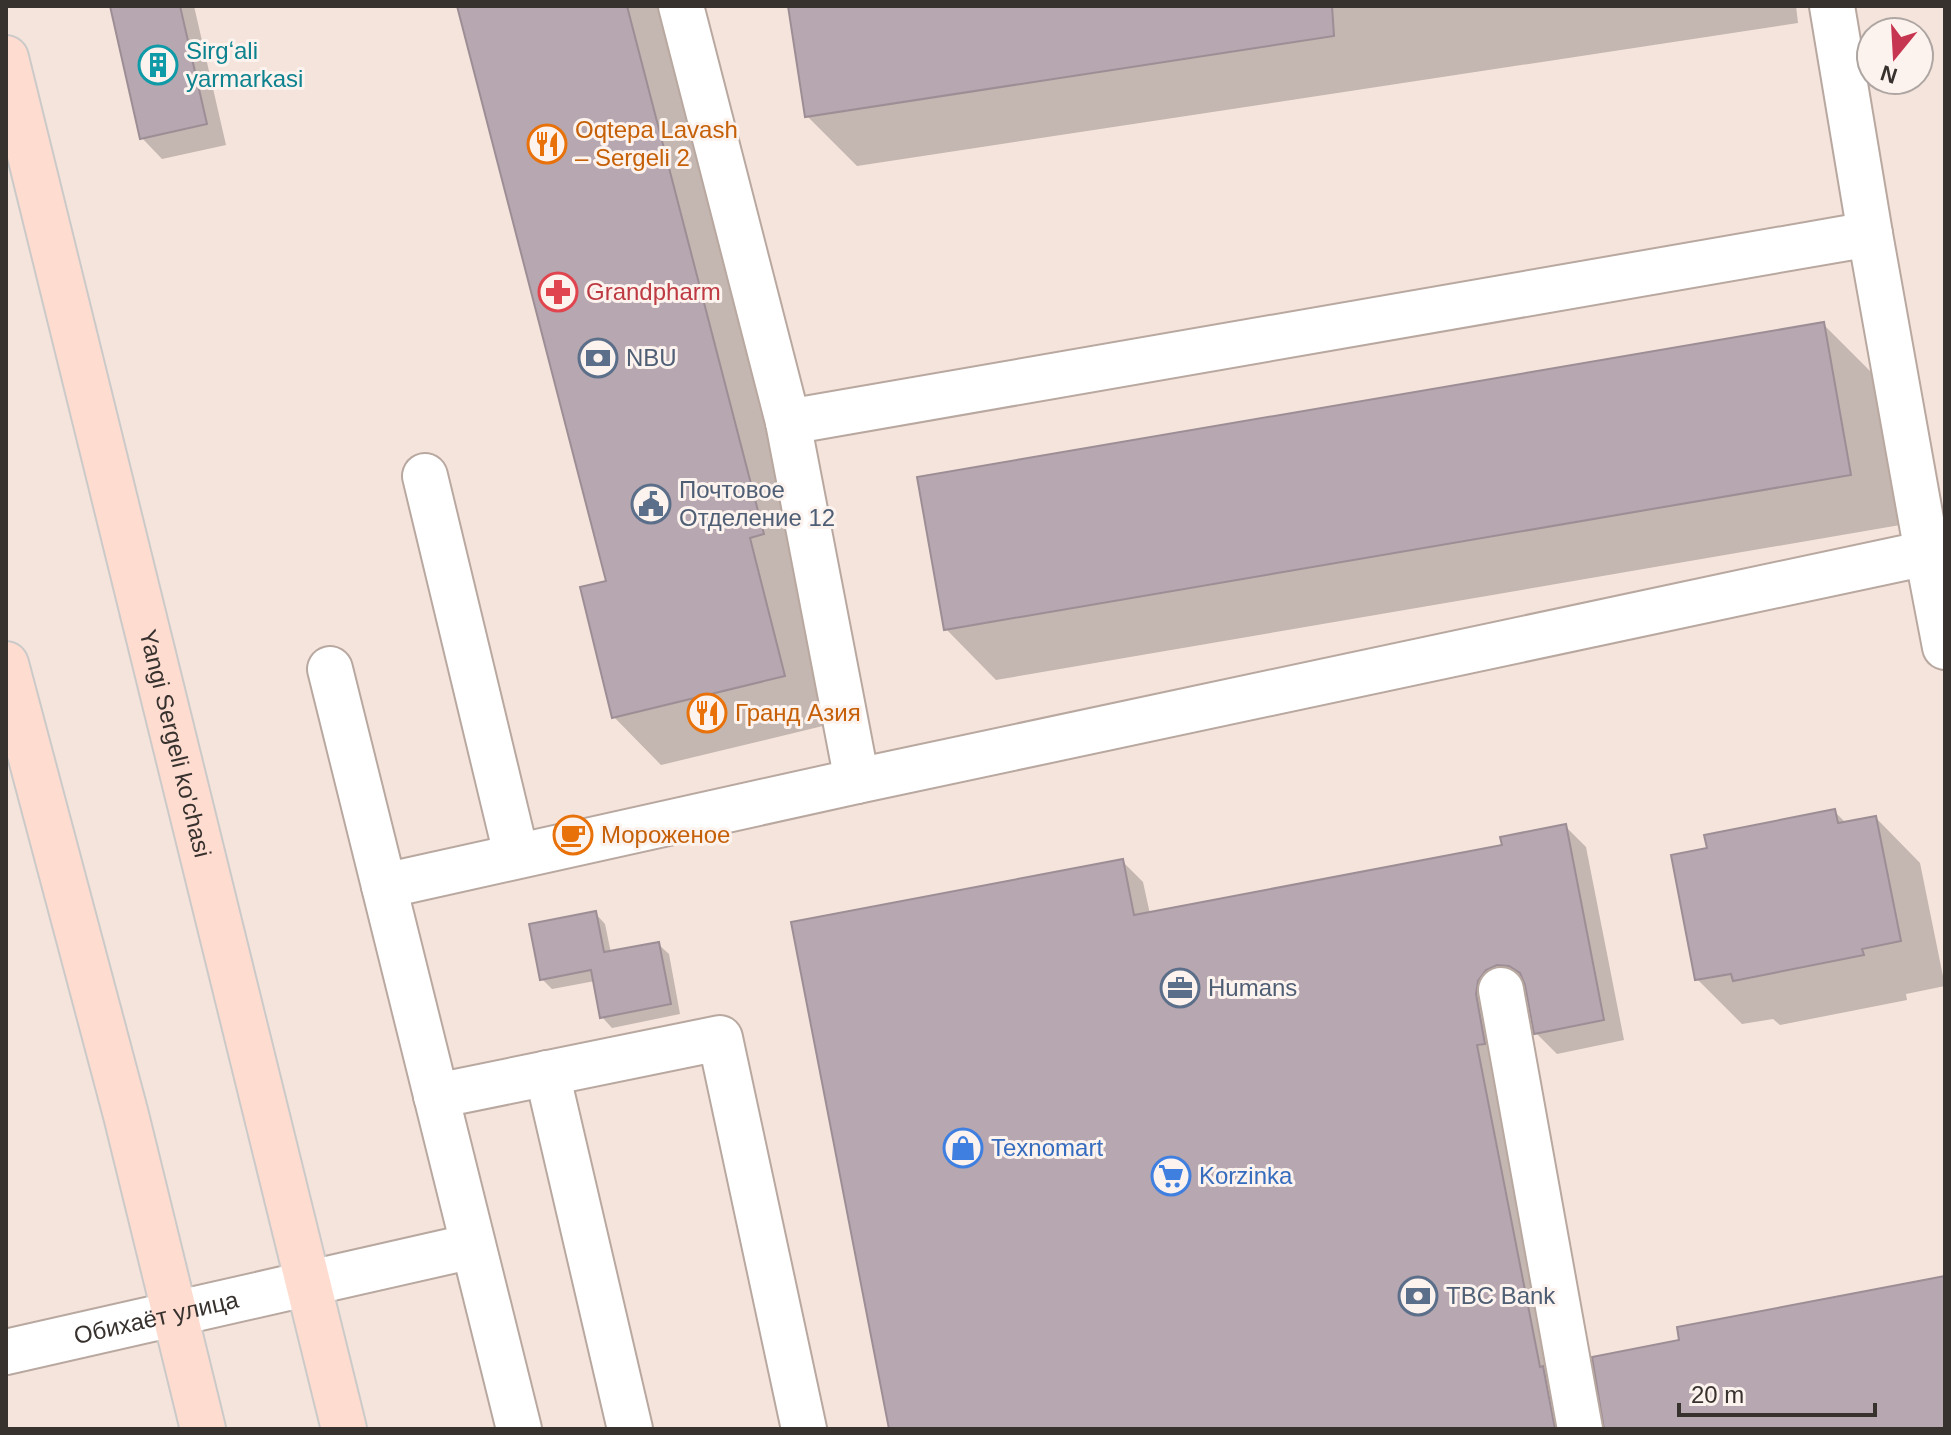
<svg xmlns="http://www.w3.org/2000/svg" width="1951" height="1435" viewBox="0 0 1951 1435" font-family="Helvetica,sans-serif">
  <rect width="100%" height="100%" fill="#f5e4dc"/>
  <path fill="#0003" d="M112,6h82l32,139 -64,14 -20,-21z
    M460,6h201l149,575 -14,4 35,139 -170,41 -47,-48 -5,-135z
    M790,6h1006l2,17 -941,143 -50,-50z
    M1823,324l50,50 27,151 -904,155 -50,-51z
    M1835,812l11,11 30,-5 44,45 25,123 -39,8 1,6 -127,25 -7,-6 -31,5 -45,-45 12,-129z
    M1565,826l21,21 38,193 -67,14 -21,-21 -8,-47 -9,-1 52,444h-680l232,-567 20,20 7,32 354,-68z
    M595,913l10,11 6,29 47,-9 11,10 11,60 -68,14 -10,-11 -7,-36 -43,8 -10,-10z"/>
  <path fill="#b7a7b0" stroke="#9d8e96" stroke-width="2" d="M110,6h70l27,118 -67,15z
    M457,6h170l137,528 -14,4 35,138 -173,42 -32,-131 26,-6z
    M788,6h544l2,30 -529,81z
    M1824,322l27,153 -907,155 -27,-153z
    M1835,809l3,14 38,-7 25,125 -39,8 2,6 -131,26 -2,-7 -36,6 -24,-125 36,-7 -3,-13z
    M1566,824l38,196 -70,14 -9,-49 -5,-12 -11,-7 -12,-1 -11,5 -8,11 -2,13 9,50 -8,1 63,322 3,-1 12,63h-666l-98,-507 332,-63 11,56 368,-70 -2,-8z
    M596,911l8,41 55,-10 12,62 -71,14 -9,-48 -51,10 -11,-56z
    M1945,1276v153h-341l-12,-72 87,-17 -2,-13z"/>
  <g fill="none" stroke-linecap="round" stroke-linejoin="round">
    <defs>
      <g id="minor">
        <path d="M681,6l107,416 1082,-188 57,319 -1070,228"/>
        <path d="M1832,6l38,228"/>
        <path d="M425,476l91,378"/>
        <path d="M1945,548l-18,5 18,94"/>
        <path d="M330,669l189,760"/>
        <path d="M384,886l473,-105 -69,-359"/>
        <path d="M1501,990l79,439"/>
        <path d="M547,1073l83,356"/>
        <path d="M436,1096l284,-58 84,391"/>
        <path id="s1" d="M6,1352l467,-106"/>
      </g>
      <g id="major">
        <path id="s2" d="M6,58l338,1371"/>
        <path d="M6,664l120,451 77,314"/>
      </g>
    </defs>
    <use href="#minor" stroke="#b8a8a0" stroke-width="48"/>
    <use href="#major" stroke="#cbcac9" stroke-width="48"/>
    <use href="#minor" stroke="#fff" stroke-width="44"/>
    <use href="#major" stroke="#ffdcd0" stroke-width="44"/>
  </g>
  <defs>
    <symbol id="building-ring" viewBox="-11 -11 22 22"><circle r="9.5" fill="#fdf3ee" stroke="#0f9aa8" stroke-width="1.5"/><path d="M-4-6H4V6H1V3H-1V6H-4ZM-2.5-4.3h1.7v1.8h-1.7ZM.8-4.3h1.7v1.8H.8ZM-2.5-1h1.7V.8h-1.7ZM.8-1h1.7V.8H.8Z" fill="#0f9aa8"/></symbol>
    <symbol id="restaurant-ring" viewBox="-11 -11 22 22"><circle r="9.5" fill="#fdf3ee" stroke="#e8710a" stroke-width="1.5"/><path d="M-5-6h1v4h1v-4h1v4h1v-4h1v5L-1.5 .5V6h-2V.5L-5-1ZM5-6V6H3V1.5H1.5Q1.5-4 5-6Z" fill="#e8710a"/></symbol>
    <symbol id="pharmacy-ring" viewBox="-11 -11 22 22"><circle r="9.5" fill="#fdf3ee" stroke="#e0444e" stroke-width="1.5"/><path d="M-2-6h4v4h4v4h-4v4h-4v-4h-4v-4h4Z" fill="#e0444e"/></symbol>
    <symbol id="bank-ring" viewBox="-11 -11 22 22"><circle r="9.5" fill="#fdf3ee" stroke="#5c6f8a" stroke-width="1.5"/><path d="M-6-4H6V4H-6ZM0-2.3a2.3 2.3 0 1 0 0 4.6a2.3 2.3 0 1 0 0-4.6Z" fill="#5c6f8a"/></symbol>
    <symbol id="civic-ring" viewBox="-11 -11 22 22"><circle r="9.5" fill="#fdf3ee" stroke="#5c6f8a" stroke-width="1.5"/><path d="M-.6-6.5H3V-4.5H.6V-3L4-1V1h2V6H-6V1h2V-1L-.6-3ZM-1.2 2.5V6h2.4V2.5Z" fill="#5c6f8a"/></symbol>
    <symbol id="cafe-ring" viewBox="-11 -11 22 22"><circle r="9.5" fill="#fdf3ee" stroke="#e8710a" stroke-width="1.5"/><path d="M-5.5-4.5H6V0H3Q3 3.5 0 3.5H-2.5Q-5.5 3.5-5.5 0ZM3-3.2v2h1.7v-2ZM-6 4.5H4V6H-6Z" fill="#e8710a"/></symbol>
    <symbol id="office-ring" viewBox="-11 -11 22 22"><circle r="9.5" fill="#fdf3ee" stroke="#5c6f8a" stroke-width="1.5"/><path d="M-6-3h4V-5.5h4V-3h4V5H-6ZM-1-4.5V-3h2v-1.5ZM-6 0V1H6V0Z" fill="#5c6f8a"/></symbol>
    <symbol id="shop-ring" viewBox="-11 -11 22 22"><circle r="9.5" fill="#fdf3ee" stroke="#3f7fe0" stroke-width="1.5"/><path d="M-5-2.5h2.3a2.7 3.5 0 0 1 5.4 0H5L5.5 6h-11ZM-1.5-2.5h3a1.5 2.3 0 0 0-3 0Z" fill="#3f7fe0"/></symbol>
    <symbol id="supermarket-ring" viewBox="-11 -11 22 22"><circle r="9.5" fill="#fdf3ee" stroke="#3f7fe0" stroke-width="1.5"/><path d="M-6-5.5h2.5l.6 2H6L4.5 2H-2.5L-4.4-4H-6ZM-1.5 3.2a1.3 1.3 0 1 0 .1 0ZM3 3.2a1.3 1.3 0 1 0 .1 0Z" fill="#3f7fe0"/></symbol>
  </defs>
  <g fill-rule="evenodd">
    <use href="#building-ring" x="136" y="43" width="44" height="44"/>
    <use href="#restaurant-ring" x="525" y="122" width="44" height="44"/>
    <use href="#pharmacy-ring" x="536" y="270" width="44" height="44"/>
    <use href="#bank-ring" x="576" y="336" width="44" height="44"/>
    <use href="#civic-ring" x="629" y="482" width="44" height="44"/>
    <use href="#restaurant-ring" x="685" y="691" width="44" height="44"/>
    <use href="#cafe-ring" x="551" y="813" width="44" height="44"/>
    <use href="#office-ring" x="1158" y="966" width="44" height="44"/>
    <use href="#shop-ring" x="941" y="1126" width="44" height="44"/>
    <use href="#supermarket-ring" x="1149" y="1154" width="44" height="44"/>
    <use href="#bank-ring" x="1396" y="1274" width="44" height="44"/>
  </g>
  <g text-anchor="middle" stroke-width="6" stroke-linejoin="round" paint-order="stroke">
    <g font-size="24" fill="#0d838f" stroke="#fdf3ee" text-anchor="start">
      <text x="186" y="59">Sirgʻali<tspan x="186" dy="28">yarmarkasi</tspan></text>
    </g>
    <g font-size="24" fill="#c56008" stroke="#fdf3ee" text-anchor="start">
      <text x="575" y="138">Oqtepa Lavash<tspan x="575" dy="28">– Sergeli 2</tspan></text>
      <text x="735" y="721">Гранд Азия</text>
      <text x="601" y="843">Мороженое</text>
    </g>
    <g font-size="24" fill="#be3a42" stroke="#fdf3ee" text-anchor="start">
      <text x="586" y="300">Grandpharm</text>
    </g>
    <g font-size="24" fill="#4e5e75" stroke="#fdf3ee" text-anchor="start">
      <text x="626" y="366">NBU</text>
      <text x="679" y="498">Почтовое<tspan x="679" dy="28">Отделение 12</tspan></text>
      <text x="1208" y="996">Humans</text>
      <text x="1446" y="1304">TBC Bank</text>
    </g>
    <g font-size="24" fill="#38322f" stroke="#fdf3ee">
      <text dy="8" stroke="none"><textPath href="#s2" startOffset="706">Yangi Sergeli ko'chasi</textPath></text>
      <text dy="8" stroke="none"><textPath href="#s1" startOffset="154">Обихаёт улица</textPath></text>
    </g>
    <g font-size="24" fill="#366cbe" stroke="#fdf3ee" text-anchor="start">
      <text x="991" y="1156">Texnomart</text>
      <text x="1199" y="1184">Korzinka</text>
    </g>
  </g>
  <rect width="1951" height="1435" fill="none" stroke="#38322f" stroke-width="16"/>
  <g transform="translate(1895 56) rotate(198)"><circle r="38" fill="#fdf3ee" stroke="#aea6a2" stroke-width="2"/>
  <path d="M0-6L14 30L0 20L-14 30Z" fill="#c73651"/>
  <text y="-12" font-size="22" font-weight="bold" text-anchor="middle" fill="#38322f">N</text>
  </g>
  <path d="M1679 1403v12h196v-12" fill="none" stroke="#38322f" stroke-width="4"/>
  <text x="1691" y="1403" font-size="24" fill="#38322f" stroke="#fdf3ee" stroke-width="6" paint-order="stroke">20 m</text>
</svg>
